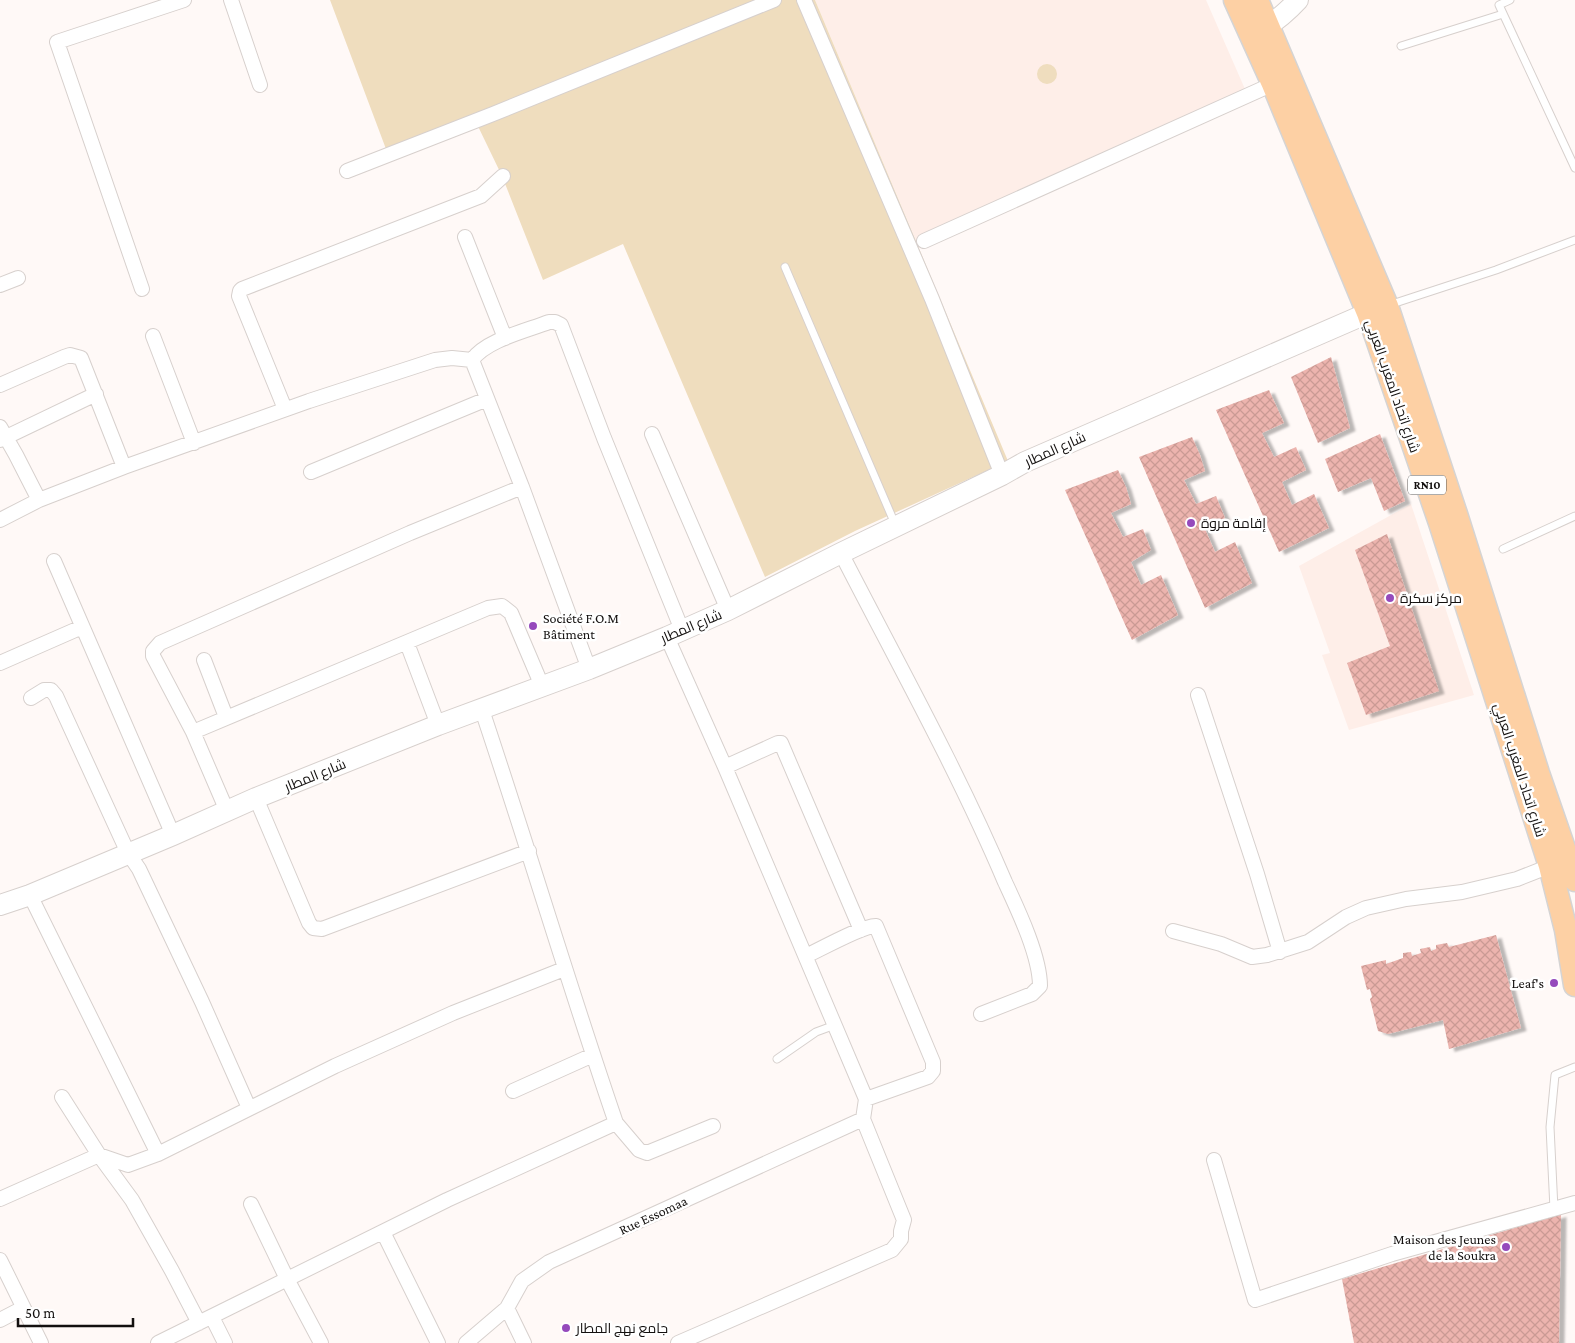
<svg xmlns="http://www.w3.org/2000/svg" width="1575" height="1343" viewBox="0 0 1575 1343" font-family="'Crimson Pro',Cairo,serif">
  <defs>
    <pattern id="building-cross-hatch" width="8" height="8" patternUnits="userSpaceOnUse" patternTransform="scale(1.25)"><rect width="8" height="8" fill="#ecb4ae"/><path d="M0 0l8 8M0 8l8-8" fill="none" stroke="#ca9a94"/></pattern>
    <filter id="shadow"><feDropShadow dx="5.5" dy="3" stdDeviation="1" flood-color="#0004"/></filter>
  </defs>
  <rect width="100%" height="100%" fill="#fff9f7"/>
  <path fill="#feeee8" d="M815,0h391l42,96 -329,152z
    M1411,504l63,191 -125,35 -27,-75 8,-2 -31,-87z"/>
  <path fill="#efddbe" d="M330,0h485l193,461 -153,70 -90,46 -142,-333 -80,36 -41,-104 -28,-58 -88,31z
    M1037 74a10 10 0 1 1 20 0a10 10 0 1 1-20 0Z"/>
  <path fill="url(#building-cross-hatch)" filter="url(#shadow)" d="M1331,357l19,71 -32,15 -27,-66z
    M1269,390l15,33 -22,10 12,24 22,-10 10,23 -24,12 10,23 22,-11 15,34 -50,24 -63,-142z
    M1380,434l25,67 -21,10 -13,-33 -33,14 -13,-33z
    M1192,437l8,18 5,16 -21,9 12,24 20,-8 9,22 -20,11 10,23 20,-10 17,41 -47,25 -66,-151z
    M1118,470l8,17 5,17 -20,9 12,24 20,-8 8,21 -20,12 10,23 20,-10 17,40 -46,25 -67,-150z
    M1387,534l52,157 -73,24 -19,-52 43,-17 -35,-96z
    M1496,935l25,93 -72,21 -6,-29 -55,14 -10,-3 -8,-32 2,-2 -2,-8 -3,1 -6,-24 25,-6v4l17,-6v-5l8,-1 1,4 9,-3 -1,-4 10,-2 1,4 5,-2v-4l11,-2 2,4z
    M1561,1214l-2,129h-205l-12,-64z"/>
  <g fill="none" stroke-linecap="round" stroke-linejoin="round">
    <defs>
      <path id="lane" d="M1510,0l-11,5 76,163
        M1401,46l102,-32
        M785,267l110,257
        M1389,305l107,-35 79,-30
        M1503,549l72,-33
        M777,1059l39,-27 19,-7
        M1554,1209l-4,-82 5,-52 20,-8"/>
      <path id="street" d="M231,0l29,85
        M804,0l128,299 70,176
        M347,171l146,-57 281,-114
        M465,237l40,101
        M924,241l349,-157
        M0,285l18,-7
        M142,289l-85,-247 127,-42
        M153,336l41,107
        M472,360c14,-20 54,-29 77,-38h6l6,3 43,113 78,192
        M472,360l50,127 67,182
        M0,385l64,-28 6,-2 11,3 43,109
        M285,409l-46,-113 1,-5 2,-2 239,-93 22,-20
        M0,427l16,28 23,45
        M652,434l76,176
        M0,440l96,-46
        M311,472l176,-73
        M0,520l39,-20 85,-33 185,-66 126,-41 17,-2 20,2
        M841,553c56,109 116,216 164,329 13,28 35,74 35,104l-8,8 -51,20
        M54,561l119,274
        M667,637l58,130 141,332 -3,20 41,101 -3,11v8l-9,11 -214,93
        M407,643l31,82
        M204,660l22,57
        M0,663l82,-36
        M1198,695l59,179 23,78
        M31,698l13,-8h7l5,6 72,157 11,16 63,133 47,106
        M193,732l-40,-76v-5l7,-8 250,-110 112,-46
        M725,767l53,-24h3l80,187
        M256,798l53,125 4,5 9,1 207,-78
        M227,811l-34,-79 295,-124 14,-2 9,7 31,73
        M30,895l128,259
        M1173,931l48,13 31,13 15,-2 41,-13 38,-25 20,-9 40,-9 56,-7 55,-13 33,-13
        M806,956c13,-6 58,-31 70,-30l57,136v9l-5,6 -62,22
        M513,1091l80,-36
        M62,1097l37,58 33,45 40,71 27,52
        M616,1123l23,27 8,3 66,-27
        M1214,1160l41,140 137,-46 183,-51
        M0,1199l99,-44 29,10 30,-11 177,-88 118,-53 111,-44
        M251,1204l36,75 34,64
        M383,1232l55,111
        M0,1260l41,83
        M507,1308l17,35
        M212,1317l13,26
        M0,1320l23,-12
        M158,1343l289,-143 169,-77c-47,-137 -88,-276 -134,-413
        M466,1343l41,-35 15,-27 27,-19 314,-143"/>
      <path id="secondary" d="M1254,34c18,-9 31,-20 44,-34
        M0,905l30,-10 143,-60 83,-37 182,-73 151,-56 78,-32 61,-27 113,-57 161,-78 23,-13 343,-149"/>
      <path id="primary" d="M1235,0l38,84 95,229 72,210 110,343 16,64 9,55
        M1257,0l130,306 69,208 82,259 37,107"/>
    </defs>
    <use href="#lane" stroke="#d7d0cd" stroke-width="9"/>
    <use href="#street" stroke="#d7d0cd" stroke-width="16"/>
    <use href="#secondary" stroke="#d7d0cd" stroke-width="22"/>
    <use href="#primary" stroke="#d5d4d4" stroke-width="25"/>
    <use href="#lane" stroke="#fff" stroke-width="7"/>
    <use href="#street" stroke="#fff" stroke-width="14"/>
    <use href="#secondary" stroke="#fff" stroke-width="20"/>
    <use href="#primary" stroke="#fdd0a4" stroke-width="22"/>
  </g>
  <g fill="#954abc" stroke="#fff" stroke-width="2">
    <circle cx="1191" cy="523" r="5"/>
    <circle cx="1390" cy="598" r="5"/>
    <circle cx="533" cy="626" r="5"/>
    <circle cx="1554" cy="983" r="5"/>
    <circle cx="1506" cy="1247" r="5"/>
    <circle cx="566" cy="1328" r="5"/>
  </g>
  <g text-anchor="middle" stroke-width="5" stroke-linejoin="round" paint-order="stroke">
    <rect fill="#fff" stroke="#5a5857" stroke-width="1" x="1408" y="475.5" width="38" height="19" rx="4"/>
    <g font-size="12" font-weight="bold" fill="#13100f">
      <text x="1427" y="489">RN10</text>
    </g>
    <g font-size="14" fill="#13100f" stroke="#fff">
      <text transform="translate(1393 386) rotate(71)" y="5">شارع اتحاد المغرب العربي</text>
      <text transform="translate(1055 449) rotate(-24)" y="5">شارع المطار</text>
      <text transform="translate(691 626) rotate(-23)" y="5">شارع المطار</text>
      <text transform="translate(1520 770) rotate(72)" y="5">شارع اتحاد المغرب العربي</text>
      <text transform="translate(315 775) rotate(-22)" y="5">شارع المطار</text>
      <text transform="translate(653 1215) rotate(-25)" y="5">Rue Essomaa</text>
    </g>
    <g font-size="14" fill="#13100f" stroke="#fff" text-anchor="start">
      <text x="1201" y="528">إقامة مروة</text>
      <text x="1400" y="603">مركز سكرة</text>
      <text x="543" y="623">Société F.O.M<tspan x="543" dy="16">Bâtiment</tspan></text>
      <text x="1544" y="988" text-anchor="end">Leaf's</text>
      <text x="1496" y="1244" text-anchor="end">Maison des Jeunes<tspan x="1496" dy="16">de la Soukra</tspan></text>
      <text x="576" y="1333">جامع نهج المطار</text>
    </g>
  </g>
  <path d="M18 1318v8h115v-8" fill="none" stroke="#13100f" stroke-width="2.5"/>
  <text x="25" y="1318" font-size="15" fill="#13100f" stroke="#ffffff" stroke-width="4" paint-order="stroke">50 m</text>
</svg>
